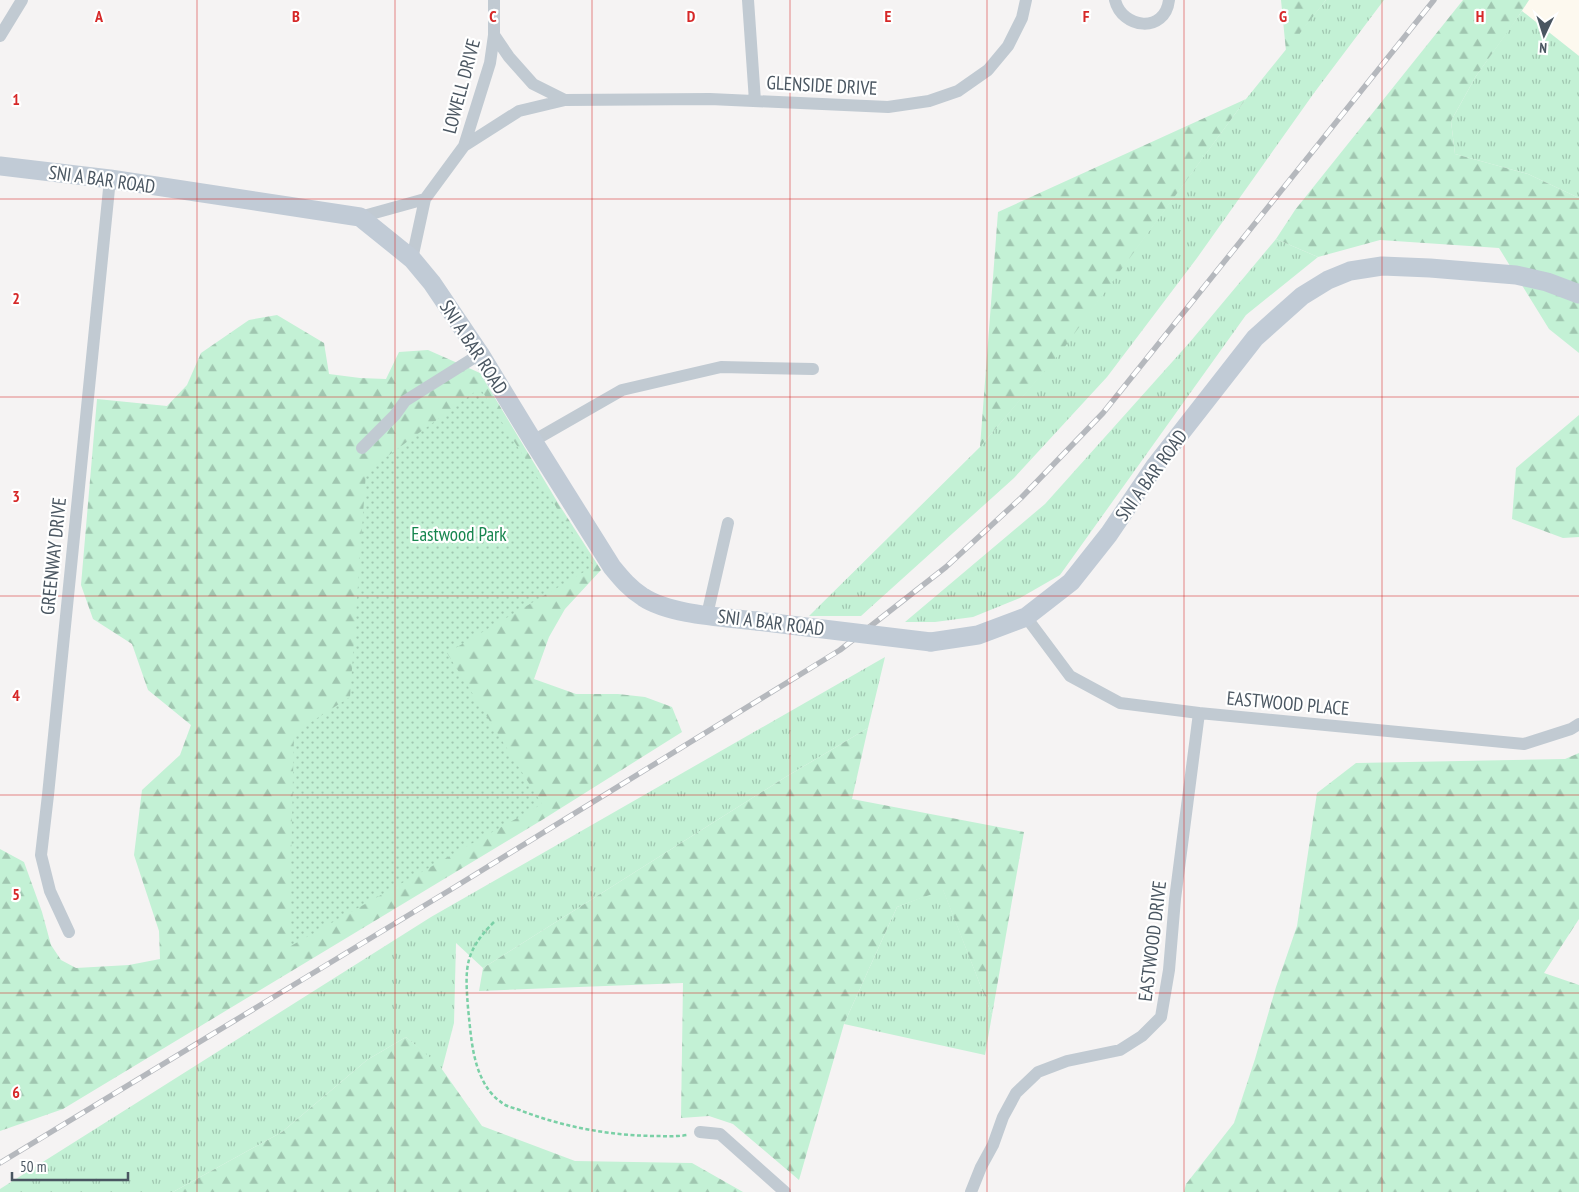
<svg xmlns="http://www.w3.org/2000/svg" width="1579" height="1192" viewBox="0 0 1579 1192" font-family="'PT Sans Narrow',sans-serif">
  <defs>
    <pattern id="grass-tufts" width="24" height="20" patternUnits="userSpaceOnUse" patternTransform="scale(1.25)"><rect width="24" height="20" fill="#c3f1d5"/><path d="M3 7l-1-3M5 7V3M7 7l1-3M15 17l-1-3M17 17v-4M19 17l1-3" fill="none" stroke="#a0c6b0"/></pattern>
    <pattern id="forest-firs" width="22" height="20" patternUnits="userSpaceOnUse" patternTransform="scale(1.25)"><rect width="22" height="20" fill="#c3f1d5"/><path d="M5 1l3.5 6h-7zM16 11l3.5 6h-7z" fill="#a0c6b0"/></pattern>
    <pattern id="park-dots" width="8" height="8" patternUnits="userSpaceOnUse" patternTransform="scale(1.25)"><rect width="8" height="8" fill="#c3f1d5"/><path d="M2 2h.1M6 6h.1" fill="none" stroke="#a0c6b0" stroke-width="1.8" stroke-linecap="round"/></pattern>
  </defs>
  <rect width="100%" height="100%" fill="#f5f3f3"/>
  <path fill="#fdf9ef" d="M1529,0h50v56l-57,-45z"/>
  <path fill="url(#grass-tufts)" d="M1326,0h58l-70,93 -117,165 -90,119 -93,101 -153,138h-52l171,-169 80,-95 186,-253z
    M1522,11l57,45v142l-51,-24 -73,-20 -4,-33 25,-45z
    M1276,239l42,18 -72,58 -186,260 -40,23 -47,19 -38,5h-30l140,-118 145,-162z
    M885,657l-17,71 -84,50 -301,190 -27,-25 -2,80 -12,46 -36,-32 -39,23 -85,72 -109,60h-173v-3l431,-272z
    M943,889l49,126 -7,40 -141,-31 53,-117z"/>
  <path fill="url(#forest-firs)" d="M1281,0h45l-40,51z
    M1463,0h66l-17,26 -36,50 -25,45 4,33 73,20 51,24v155l-30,-24 -50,-81 -119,-8 -62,17 -42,-18 19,-29z
    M1246,99l-185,253 -81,95 18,-235z
    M277,315l47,28 5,31 31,4 26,1 13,-27 29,-2 52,23 78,130 43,67 -36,39 -16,28 -15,42 42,15h42l27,3 27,10 10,25 -140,88 -479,289 -63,22v-282l24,13 18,50 9,33 10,15 15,8 53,-3 31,-6 -1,-28 -25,-76 8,-65 38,-35 11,-30 -43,-35 -16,-46 -39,-25 -12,-34 16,-186 70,7 20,-21 14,-32 48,-33z
    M1579,415v122l-16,1 -51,-19 4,-51z
    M868,728l-16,71 172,33 -32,183 -49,-125 -46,17 -53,117 -45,156 -66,-56 -24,-8 -28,2 2,-135 -204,8 4,-23 301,-190z
    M1579,753v166l-35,54 35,12v207h-395l2,-8 48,-61 21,-64 21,-72 21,-61 20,-133 39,-30 209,-4z
    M406,1037l33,28 43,61 93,35 117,2 51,29h-570l109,-60 85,-72z"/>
  <path fill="url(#park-dots)" d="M480,388l114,178 -147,87 95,151 -253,143 5,-214 56,-36 16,-225z"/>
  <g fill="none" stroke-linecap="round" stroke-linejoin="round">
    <path stroke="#7ad0a6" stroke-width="2.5" stroke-dasharray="4 2.5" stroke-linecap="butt" d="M494,922c-30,30 -29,46 -26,86 3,27 4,58 20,81 3,4 8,10 13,13 5,5 15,6 21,9 42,16 86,24 130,25 12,0 23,1 35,-1"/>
    <path stroke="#c1cad2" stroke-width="12" d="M748,0l7,101
      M1115,0c7,29 50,34 54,0
      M494,35l15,22 24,27 32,16
      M0,36l22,-36
      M464,146l55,-35 46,-11 145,-1 178,8 41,-6 29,-10 30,-21 20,-24 14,-28 4,-18
      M360,217l65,-18 39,-53 26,-83 4,-28v-35
      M412,259l13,-60
      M533,441l89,-51 99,-23 92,2
      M362,448l33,-33 10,-14 75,-47
      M707,615l21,-92
      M1026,617l44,59 50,27 79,10 325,31 47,-15 8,-5
      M69,932l-19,-41 -9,-36 7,-60 62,-616
      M700,1132l20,2 65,58
      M971,1192l10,-25 12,-22 10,-28 13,-24 22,-21 29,-11 53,-11 22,-14 19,-19 8,-47 6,-71 24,-186"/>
    <path stroke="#c1cbd6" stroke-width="19" d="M0,166l110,13 250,38 52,42 20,24 48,71 53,87 79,126c9,11 18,22 31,30 27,18 81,20 114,24
      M931,642l47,-7 48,-18 45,-35 38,-48 46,-68 100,-128 47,-42 26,-16 22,-9 32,-5 48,2 86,7 31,7 32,12"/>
    <defs>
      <path id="rail" d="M0,1163l450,-273 390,-240 106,-83 75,-69 82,-85 331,-413"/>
    </defs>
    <use href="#rail" stroke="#b5b8bd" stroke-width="5.5"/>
    <use href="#rail" stroke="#fff" stroke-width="4" stroke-dasharray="11" stroke-linecap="butt"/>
    <path stroke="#c1cbd6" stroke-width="19" d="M757,621l174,21"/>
  </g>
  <path fill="none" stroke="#d62828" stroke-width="1" stroke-opacity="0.55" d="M197,0v1192M395,0v1192M592,0v1192M790,0v1192M987,0v1192M1184,0v1192M1382,0v1192M0,199h1579M0,397h1579M0,596h1579M0,795h1579M0,993h1579"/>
  <g text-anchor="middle" stroke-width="4.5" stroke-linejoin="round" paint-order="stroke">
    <g font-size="19" fill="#4a5661" stroke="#fff">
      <text transform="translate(822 85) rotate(3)" y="7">GLENSIDE DRIVE</text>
      <text transform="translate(461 86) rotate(-75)" y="7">LOWELL DRIVE</text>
      <text transform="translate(102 179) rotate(8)" y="7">SNI A BAR ROAD</text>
      <text transform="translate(474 347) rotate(57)" y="7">SNI A BAR ROAD</text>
      <text transform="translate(1151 475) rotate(-54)" y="7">SNI A BAR ROAD</text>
      <text transform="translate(53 556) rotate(-84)" y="7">GREENWAY DRIVE</text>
      <text transform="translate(771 622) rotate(7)" y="7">SNI A BAR ROAD</text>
      <text transform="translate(1288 703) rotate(5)" y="7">EASTWOOD PLACE</text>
      <text transform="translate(1152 941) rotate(-83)" y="7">EASTWOOD DRIVE</text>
    </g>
    <g font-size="19" fill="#17864f" stroke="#fff">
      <text x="459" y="541">Eastwood Park</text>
    </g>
  </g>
  <g font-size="16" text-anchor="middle" font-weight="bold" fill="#d62828" stroke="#fff" stroke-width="4.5" stroke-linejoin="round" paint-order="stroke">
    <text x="99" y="22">A</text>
    <text x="296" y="22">B</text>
    <text x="493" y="22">C</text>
    <text x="691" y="22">D</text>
    <text x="888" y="22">E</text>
    <text x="1086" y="22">F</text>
    <text x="1283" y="22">G</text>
    <text x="1480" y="22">H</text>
    <text x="16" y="105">1</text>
    <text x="16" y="304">2</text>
    <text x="16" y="502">3</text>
    <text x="16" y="701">4</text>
    <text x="16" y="900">5</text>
    <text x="16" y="1098">6</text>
  </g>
  <g transform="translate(1544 35) rotate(184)" stroke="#ffffff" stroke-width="4" paint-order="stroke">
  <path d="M0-4L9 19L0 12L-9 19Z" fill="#4a5661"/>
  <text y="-8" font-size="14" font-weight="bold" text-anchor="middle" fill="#4a5661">N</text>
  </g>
  <path d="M12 1172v8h116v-8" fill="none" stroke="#4a5661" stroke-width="2.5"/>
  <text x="20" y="1172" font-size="15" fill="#4a5661" stroke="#ffffff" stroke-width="4" paint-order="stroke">50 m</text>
</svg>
